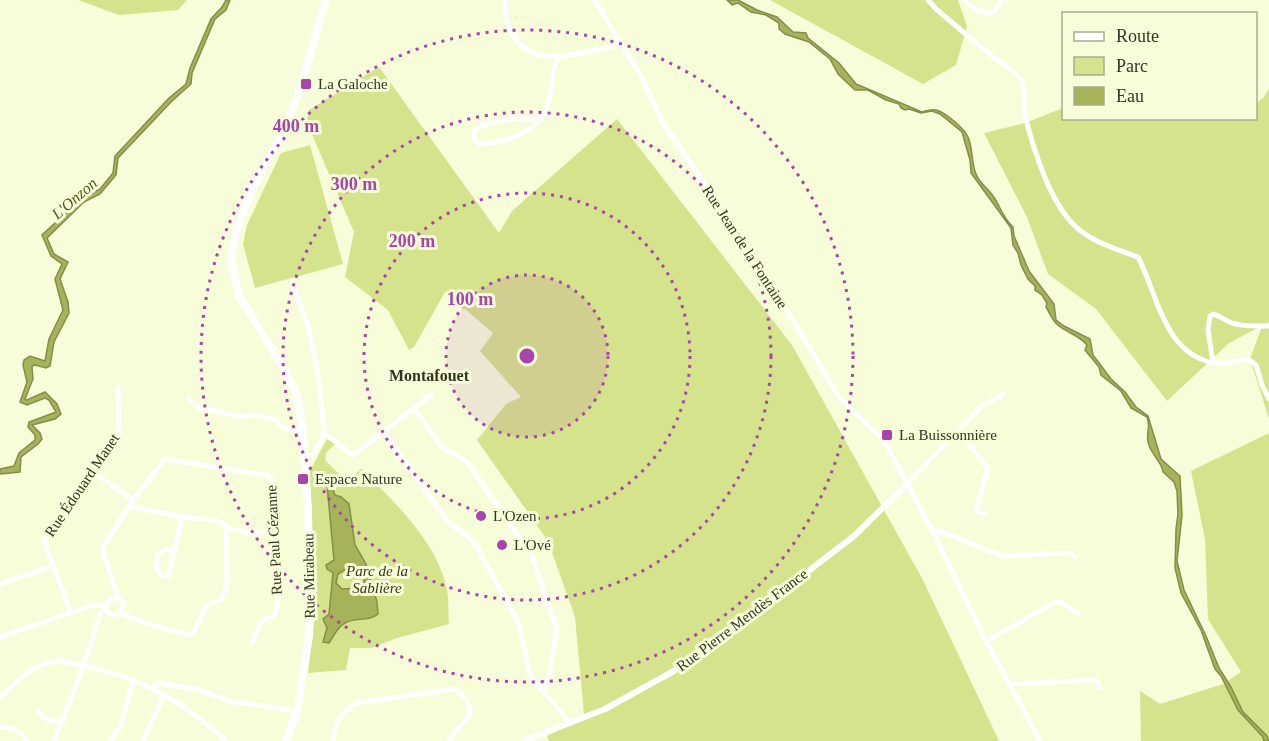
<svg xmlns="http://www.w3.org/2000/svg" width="1269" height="741" viewBox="0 0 1269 741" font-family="Georgia,serif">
  <rect width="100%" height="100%" fill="#f7fdd8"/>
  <path fill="#d6e38d" d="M78,0h109l-9,10 -59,5z
    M770,0h188l9,26 -11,39 -33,19z
    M379,67l120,166 13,-22 105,-92 175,226 131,235 76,161h-450l-2,-5 37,-22 -9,-97 -27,-76 -71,-101 29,-36 15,-7 -41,-46 13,-18 -48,-41 -31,55 -5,3 -21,-40 -43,-33 9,-45 -47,-109 2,-13z
    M1269,88v234l-40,21 -62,58 -71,-92 -48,-35 -21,-57 -43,-84 41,-10 38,-15 1,10h192v-15l8,-6z
    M310,145l33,119 -88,24 -12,-44 4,-19 34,-72z
    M1269,327v92l-19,-60 11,-30z
    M1269,433v308h-128l-1,-50 20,13 63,-20 18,-12 -33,-53 -3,-80 -14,-68z
    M327,439l8,5 -9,9 -1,7 22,22 14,-13c33,32 78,75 86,122 2,10 1,22 2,33l-52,14 -26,10h-21l-4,22 -38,3 7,-61 -5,-141z"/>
  <path fill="#a7b359" stroke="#848d4a" stroke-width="1.5" fill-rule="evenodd" d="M226,0h4l-4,10 -11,9 -23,54 -1,11 -20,18 -53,56 -2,17 -16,19 -16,8 -37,36 7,16 14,8 -8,17 8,23 1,11 -15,29 -4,24 -4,2 -11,-3 -3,1 1,13 -8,20 2,1 18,-8 12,12 4,10 -6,5 -23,6 8,8 2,6 -4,5 -17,13 -1,15 -20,2v-5l14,-3 5,-13 16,-13v-5l-7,-8 1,-5 27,-10 -7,-12 -4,-2 -18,7 -7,-3 7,-20 -4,-17 1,-5 6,-4 15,5 4,-22 14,-29 -8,-31 7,-15 -11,-8 -9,-21 40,-37 18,-9 13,-16 2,-17 54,-58 17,-14 4,-16 21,-49 11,-12z
    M727,0h11l19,10 20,7 16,15 13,1 2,5 31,25 17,21 66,28c4,-1 9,-3 14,-2 9,2 29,19 32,27 5,11 3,25 8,37 3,9 12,14 17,22 8,11 9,21 20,31l1,9 15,35 25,33 2,16 8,6 26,13 3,16 18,24 14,13 11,15 12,9 13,43 19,17 2,39 -5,46 7,29 22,46 13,32 12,19 12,25 24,24 2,5h-5l-1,-4 -25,-27 -17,-34 -6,-7 -14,-39 -20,-37 -6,-25 1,-39 2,-15 -1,-23 -3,-9 -11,-10c-1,-11 -13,-18 -15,-30 -2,-10 3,-14 -1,-25l-16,-9 -10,-17 -20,-16 -2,-8 -14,-17 2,-5c-7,-9 -19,-12 -28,-19 -7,-5 -9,-13 -13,-19l1,-4 -5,-8 -7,-5v-4l-7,-7 -7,-14 -3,-12 -5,-8 -2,-17 -40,-55 -1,-13 -8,-28 -22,-18 -8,-3 -11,2 -12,-4 -4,1 -4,-2 -2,-4 -13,-4 -18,-10h-13l-17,-16 -8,-15 -21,-17 -24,-8 -6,-5v-6l-13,-8 -15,-3 -13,-9 -6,2z
    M327,485h4l4,10 6,2 8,7 6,41 11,19 11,38 1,12c-9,8 -23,3 -33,9 -8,4 -11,13 -16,20l-6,-1 4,-14 -4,-9 6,-5 4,-41 -6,-4 -1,-4 8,-5zM346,569l14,1 4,5v11l-2,2 -20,1 -6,-6 2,-9z"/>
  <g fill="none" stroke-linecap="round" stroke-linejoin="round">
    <path stroke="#fff" stroke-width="5" d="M505,0c-3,24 12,51 38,56 19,3 59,-7 78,-12
      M595,0l21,36 23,36 24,51 92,134 84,140 45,44 48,89 54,111 54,100
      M928,0l8,9c20,17 40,34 60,50 9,7 19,11 25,21 7,12 1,27 5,40 9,33 23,79 47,104 16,17 43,25 65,33 20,38 26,98 77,106 11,2 22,-3 33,-4l8,6 6,20 7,14
      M964,0c9,9 17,14 30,12l8,-12
      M541,120c-21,-2 -48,-1 -67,10v9l5,5c31,-2 62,-12 70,-44 5,-18 0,-29 12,-45
      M292,282l17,47 3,15 7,36 5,50 -2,9 -9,15 -7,4
      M1213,363l-5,-33 2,-14 3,-2c7,2 12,6 19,9 12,4 25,3 37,3
      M189,399l9,8 44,10 13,-2 21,5 6,8 21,3
      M414,408l28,39 25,15 65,94 25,73 -10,56 -4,6
      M383,431l65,91 23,17 6,8 42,77 11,51 35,42 2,6
      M958,432l30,36 -12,43 9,3
      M324,433l29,22 79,-61
      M93,472l40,28
      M907,484l75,-78 21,-12
      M226,528l19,4h31
      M932,530l10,2 60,24 67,-3 7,4
      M175,551l-9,-2 -8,5 -2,13 5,8 8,1 13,-59
      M0,584l53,-18
      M118,597c-7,0 -10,2 -13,9l4,7 5,2 6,-2 4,-9 -6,-7 -16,-48 31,-49 32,-41 101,16 7,6 5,121 -4,14 -12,4 -10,23
      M71,613l-27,-72 75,-107 -1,-46
      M120,613l27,11 43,11 3,-2 14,-28 14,-5 6,-14 -1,-58 -3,-5 -10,-3 -31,-3 -53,-11
      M0,637l93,-32 12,1
      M986,641l72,-40 20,12
      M1009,684l87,-4 4,8
      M153,688l6,-5 37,6 33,12 68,10
      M0,697c19,-17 35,-36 62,-36 41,8 81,19 117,43 17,11 32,24 48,37
      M38,711l8,8 17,3
      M0,727c13,0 20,3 27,14
      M54,741l30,-76 16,-51 6,-6
      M110,741l11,-15 12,-46
      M143,741l21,-46
      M333,741c1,-19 8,-28 23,-38l100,-14c31,29 4,28 -7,52"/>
    <path stroke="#fff" stroke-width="6" d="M524,741l81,-32 85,-47 164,-126 53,-52"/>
    <path stroke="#fff" stroke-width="8" d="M286,741l11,-30 12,-75 1,-32 -2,-93 -6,-90 -6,-28 -10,-21 -47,-76 -8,-35 5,-30 16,-42 32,-59 16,-40 26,-90"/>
  </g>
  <circle cx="527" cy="356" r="81" fill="#a745ad" fill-opacity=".12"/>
  <g fill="none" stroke="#a745ad" stroke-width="3" stroke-dasharray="3 6">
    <circle cx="527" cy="356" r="81"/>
    <circle cx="527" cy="356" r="163"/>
    <circle cx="527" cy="356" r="244"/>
    <circle cx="527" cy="356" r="326"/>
  </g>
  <g fill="#a745ad" stroke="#f7fdd8" stroke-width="2">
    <rect x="300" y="78" width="12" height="12" rx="3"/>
    <rect x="881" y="429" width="12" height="12" rx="3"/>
    <rect x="297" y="473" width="12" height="12" rx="3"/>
    <circle cx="481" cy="516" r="6"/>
    <circle cx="502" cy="545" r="6"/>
  </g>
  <g text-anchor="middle" stroke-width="6" stroke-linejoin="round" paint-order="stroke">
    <g font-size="15" fill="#323426" stroke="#f7fdd8" text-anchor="start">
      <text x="318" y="89">La Galoche</text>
      <text x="899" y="440">La Buissonnière</text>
      <text x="315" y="484">Espace Nature</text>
      <text x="493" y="521">L'Ozen</text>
      <text x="514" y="550">L'Ové</text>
    </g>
    <g font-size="15" fill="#323426" stroke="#f7fdd8">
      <text transform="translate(745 247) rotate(57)" y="5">Rue Jean de la Fontaine</text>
      <text transform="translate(82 485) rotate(-56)" y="5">Rue Édouard Manet</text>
      <text transform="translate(274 540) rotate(-93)" y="5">Rue Paul Cézanne</text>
      <text transform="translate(309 576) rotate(-91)" y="5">Rue Mirabeau</text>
      <text transform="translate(742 620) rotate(-37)" y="5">Rue Pierre Mendès France</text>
    </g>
    <g font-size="15" font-style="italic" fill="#343913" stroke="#f7fdd8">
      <text x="377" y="576">Parc de la<tspan x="377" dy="17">Sablière</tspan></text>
    </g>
    <g font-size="16" font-style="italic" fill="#535a19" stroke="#f7fdd8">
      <text transform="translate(74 198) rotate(-41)" y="6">L'Onzon</text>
    </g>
    <g font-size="16" font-weight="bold" fill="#323426" stroke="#f7fdd8">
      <text x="429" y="381">Montafouet</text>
    </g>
  </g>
  <circle cx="527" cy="356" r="9" fill="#a745ad" stroke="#f7fdd8" stroke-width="3"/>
  <g font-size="18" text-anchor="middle" font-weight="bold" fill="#a745ad" stroke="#f7fdd8" stroke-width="6" stroke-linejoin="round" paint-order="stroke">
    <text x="296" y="132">400 m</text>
    <text x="354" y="190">300 m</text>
    <text x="412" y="247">200 m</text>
    <text x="470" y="305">100 m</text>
  </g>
  <rect x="1062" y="12" width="195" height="108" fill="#f7fdd8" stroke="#a8ad91" stroke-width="1.5"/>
  <rect x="1074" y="32" width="30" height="9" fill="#ffffff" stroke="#a8ad91" stroke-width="1.5"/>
  <text x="1116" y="42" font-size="18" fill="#323426">Route</text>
  <rect x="1074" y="57" width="30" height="18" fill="#d6e38d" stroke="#a8ad91" stroke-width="1.5"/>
  <text x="1116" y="72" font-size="18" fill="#323426">Parc</text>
  <rect x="1074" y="87" width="30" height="18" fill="#a7b359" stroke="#a8ad91" stroke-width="1.5"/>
  <text x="1116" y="102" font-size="18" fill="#323426">Eau</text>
</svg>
